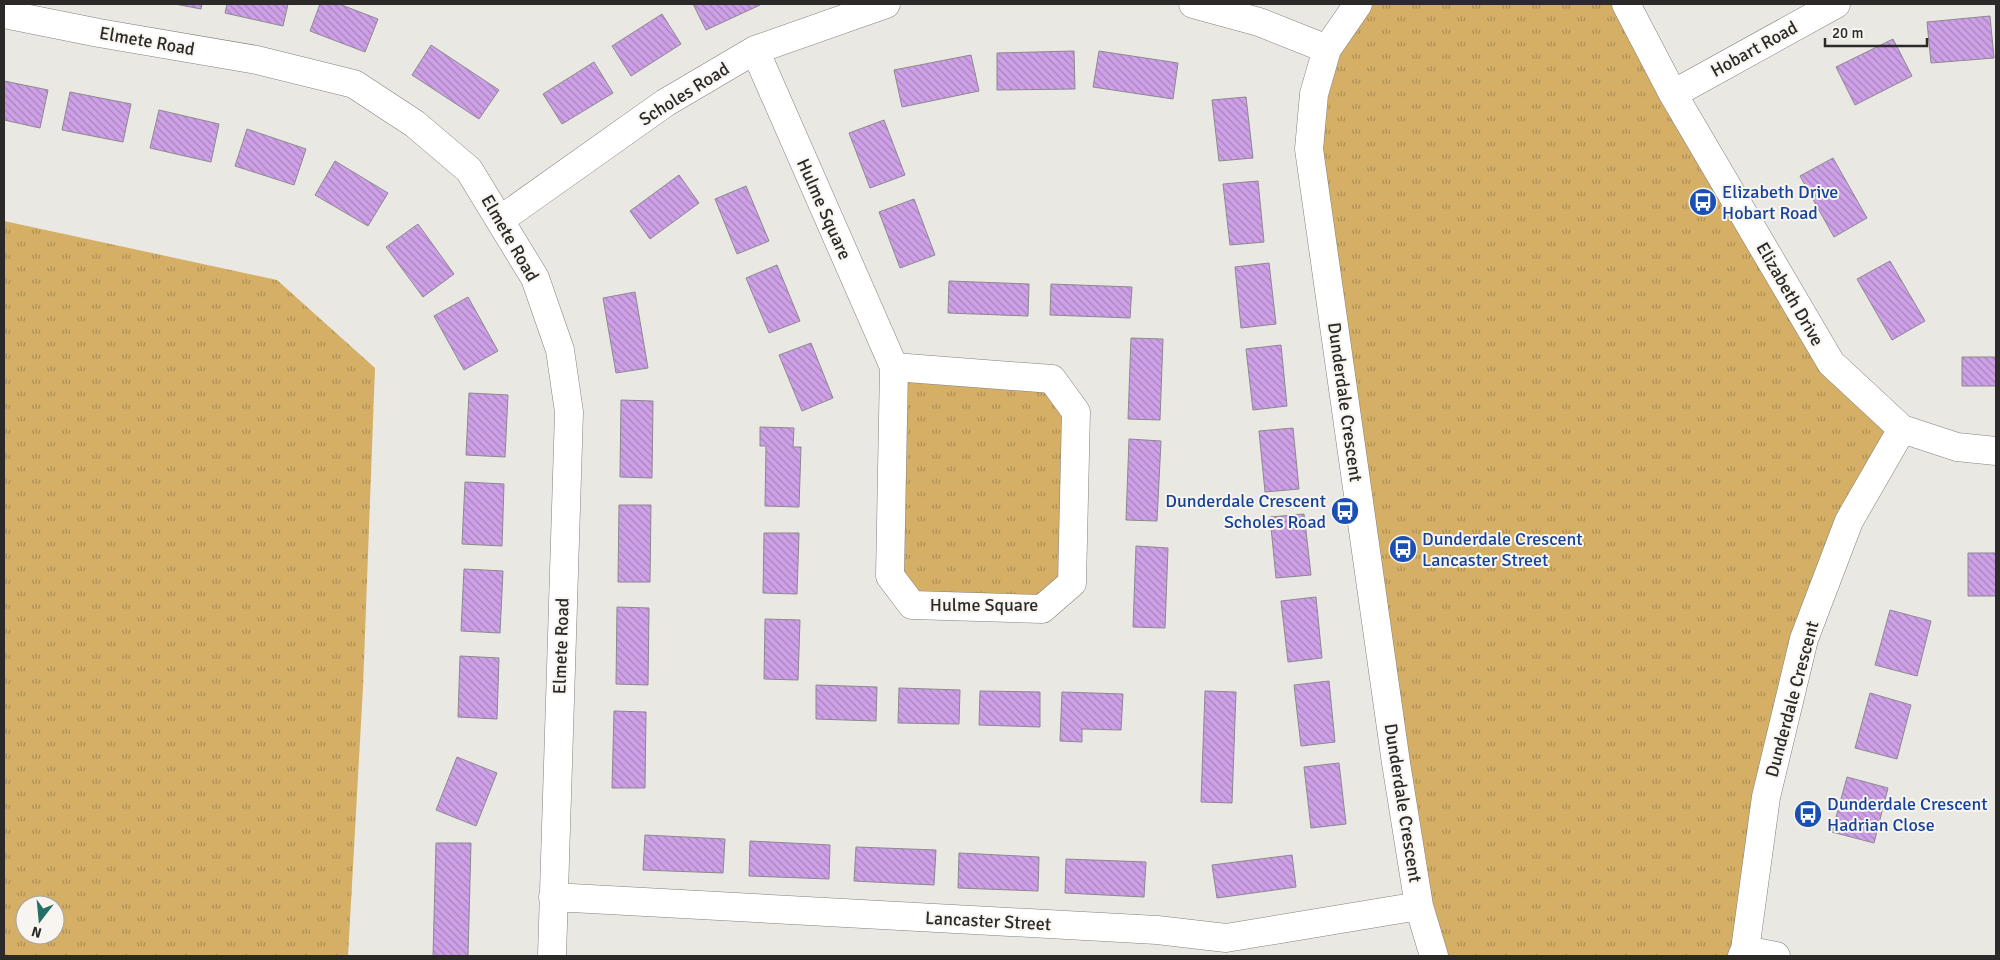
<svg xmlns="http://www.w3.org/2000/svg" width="2000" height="960" viewBox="0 0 2000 960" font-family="Signika,sans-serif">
  <defs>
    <pattern id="park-tufts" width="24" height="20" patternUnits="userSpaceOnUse" patternTransform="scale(1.25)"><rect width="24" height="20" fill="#d5af66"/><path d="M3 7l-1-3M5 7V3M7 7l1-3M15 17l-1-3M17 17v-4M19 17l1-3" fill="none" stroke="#ad8f54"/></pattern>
    <pattern id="building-back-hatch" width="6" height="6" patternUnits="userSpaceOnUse" patternTransform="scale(1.25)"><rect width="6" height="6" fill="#cea0e7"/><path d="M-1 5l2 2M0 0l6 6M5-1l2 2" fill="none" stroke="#a783bb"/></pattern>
  </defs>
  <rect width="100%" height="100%" fill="#eae8e3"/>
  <path fill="url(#park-tufts)" fill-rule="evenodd" d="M1358,4h268l205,359 71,66 -98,210 -62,317h-308l-125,-807 45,-141z
    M4,221l273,59 98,88 -12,319 -15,269h-344zM25,905h30v30h-30z
    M894,367l158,12 24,33 -4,171 -30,26 -130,-4 -22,-29z"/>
  <path fill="url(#building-back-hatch)" stroke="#8c8a8e" d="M175,4h27l-1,5z
    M227,4h61l-5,22 -58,-13z
    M320,4h19l39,15 -13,33 -55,-21z
    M693,4h66l1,1 -54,25z
    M662,14l19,30 -50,32 -19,-30z
    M1990,16l4,42 -63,5 -4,-41z
    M1893,39l19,37 -57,29 -19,-38z
    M431,45l68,45 -20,29 -67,-44z
    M1074,51l1,38 -78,1v-37z
    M1099,51l79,12 -5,36 -80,-12z
    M971,55l8,36 -77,16 -8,-37z
    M594,62l19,31 -51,31 -19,-30z
    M4,81l44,9 -8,38 -36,-8z
    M70,92l61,12 -8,38 -61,-12z
    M1246,97l7,61 -34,3 -7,-61z
    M159,110l60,14 -8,38 -61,-14z
    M884,120l21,55 -35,13 -21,-55z
    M247,129l59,20 -12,36 -59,-19z
    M1833,158l34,60 -33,19 -34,-61z
    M335,161l53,32 -20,33 -53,-31z
    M679,175l20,28 -49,36 -20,-28z
    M1258,181l6,61 -34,3 -7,-61z
    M746,186l23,55 -32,13 -22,-55z
    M914,199l21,56 -35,13 -21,-56z
    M418,224l36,50 -31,23 -37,-50z
    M1890,261l35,60 -33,19 -35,-61z
    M1269,263l7,61 -35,4 -6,-61z
    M777,265l23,56 -31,12 -23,-55z
    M949,281l80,3 -1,32 -80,-3z
    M1051,284l81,3 -2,31 -80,-3z
    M635,292l13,76 -32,5 -13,-75z
    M468,297l30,54 -34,19 -30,-54z
    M1131,338l32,1 -3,81 -32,-1z
    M811,343l22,55 -31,13 -23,-56z
    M1281,345l6,61 -34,4 -7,-61z
    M1962,357h34v29h-34z
    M469,393l39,2 -3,62 -39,-2z
    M621,400l32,1 -1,77 -32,-1z
    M760,427l34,1 -1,19h8l-2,60 -34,-1 1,-60h-6z
    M1293,428l6,61 -34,3 -6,-61z
    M1129,439l32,2 -4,80 -31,-1z
    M465,482l39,2 -2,62 -40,-2z
    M619,505h32l-1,77h-32z
    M1304,514l7,61 -35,3 -6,-61z
    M764,533h35l-2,61 -34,-1z
    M1136,546l32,2 -3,80 -32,-1z
    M1968,553h28v43h-28z
    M464,569l39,2 -3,62 -39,-2z
    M1316,597l6,61 -34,4 -7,-61z
    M617,607l32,1 -1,77 -32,-1z
    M1890,610l41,11 -14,55 -42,-11z
    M765,619l35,1 -2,60 -34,-1z
    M460,656l39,2 -2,61 -39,-2z
    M1329,681l6,61 -34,4 -7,-61z
    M816,685l61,2 -1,34 -60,-2z
    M899,688l61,2 -1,34 -61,-1z
    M980,691l60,1v35l-61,-2z
    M1205,691l31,1 -4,111 -31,-1z
    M1062,692l61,2 -2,36 -39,-1v13l-22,-1z
    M1870,693l41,12 -14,54 -42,-11z
    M614,711l32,1 -1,76h-33z
    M457,757l40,16 -21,53 -40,-16z
    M1339,763l7,61 -35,4 -7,-61z
    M1847,777l41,11 -14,55 -42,-11z
    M645,835l80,4 -2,34 -80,-3z
    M750,841l80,4 -1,34 -80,-3z
    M436,843h35l-3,113h-35z
    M856,847l80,3 -2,35 -80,-4z
    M959,853l80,4 -1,34 -80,-3z
    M1292,855l4,32 -79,11 -5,-33z
    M1066,859l80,3 -2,35 -79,-4z"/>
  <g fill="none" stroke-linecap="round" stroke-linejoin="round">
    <defs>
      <path id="minor" d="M1193,4l66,18 68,27
        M1358,4l-31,45 -13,45 -5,55 87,614 23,143 15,50
        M1626,4l47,90 158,269 71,66 55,18 39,4
        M4,14l95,19 158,27 97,24 61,40 54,46 66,108 25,72 9,62 -17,544
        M755,50l139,317 -4,209 22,29 130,4 30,-26 4,-171 -24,-33 -158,-12
        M1673,94l163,-90
        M500,220l165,-117 90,-53 131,-46
        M553,897l604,33 69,8 193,-32
        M1745,950l31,6
        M1742,956l3,-6 21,-153 38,-158 45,-118 53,-92"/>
    </defs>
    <use href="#minor" stroke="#83817d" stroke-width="29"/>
    <use href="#minor" stroke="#fff" stroke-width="28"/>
  </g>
  <defs>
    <symbol id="bus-disc" viewBox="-11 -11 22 22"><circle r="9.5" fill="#1a4fb4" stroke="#f8f5f0"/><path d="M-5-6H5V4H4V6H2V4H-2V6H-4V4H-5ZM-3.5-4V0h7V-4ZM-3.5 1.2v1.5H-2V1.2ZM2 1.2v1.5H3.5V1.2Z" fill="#fff"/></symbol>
  </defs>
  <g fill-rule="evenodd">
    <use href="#bus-disc" x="1687" y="186" width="32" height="32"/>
    <use href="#bus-disc" x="1329" y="495" width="32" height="32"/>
    <use href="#bus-disc" x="1387" y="533" width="32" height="32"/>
    <use href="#bus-disc" x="1792" y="798" width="32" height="32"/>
  </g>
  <g text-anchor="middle" stroke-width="4" stroke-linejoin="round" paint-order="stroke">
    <g font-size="18" fill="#2b2a28" stroke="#f8f5f0">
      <text transform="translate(147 41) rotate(10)" y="6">Elmete Road</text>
      <text transform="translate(1754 49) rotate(-29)" y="6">Hobart Road</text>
      <text transform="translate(684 94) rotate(-32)" y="6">Scholes Road</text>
      <text transform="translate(824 209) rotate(66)" y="6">Hulme Square</text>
      <text transform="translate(510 238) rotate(60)" y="6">Elmete Road</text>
      <text transform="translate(1790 294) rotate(60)" y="6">Elizabeth Drive</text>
      <text transform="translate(1345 402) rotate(82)" y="6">Dunderdale Crescent</text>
      <text x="984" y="611">Hulme Square</text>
      <text transform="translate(561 646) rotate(-88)" y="6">Elmete Road</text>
      <text transform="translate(1792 699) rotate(-75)" y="6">Dunderdale Crescent</text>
      <text transform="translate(1403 803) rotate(81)" y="6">Dunderdale Crescent</text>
      <text transform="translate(988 921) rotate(3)" y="6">Lancaster Street</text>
    </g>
    <g font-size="18" fill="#164399" stroke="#f8f5f0" text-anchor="start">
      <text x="1722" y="198">Elizabeth Drive<tspan x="1722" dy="21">Hobart Road</tspan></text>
      <text x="1326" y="507" text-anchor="end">Dunderdale Crescent<tspan x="1326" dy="21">Scholes Road</tspan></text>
      <text x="1422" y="545">Dunderdale Crescent<tspan x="1422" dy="21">Lancaster Street</tspan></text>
      <text x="1827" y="810">Dunderdale Crescent<tspan x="1827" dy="21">Hadrian Close</tspan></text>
    </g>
  </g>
  <rect width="2000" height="960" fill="none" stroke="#2b2a28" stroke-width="10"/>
  <g transform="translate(40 920) rotate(196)"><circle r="24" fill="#f8f5f0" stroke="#a6a4a0"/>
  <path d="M0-4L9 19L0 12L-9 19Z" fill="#256f69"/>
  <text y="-8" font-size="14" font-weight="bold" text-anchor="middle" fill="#2b2a28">N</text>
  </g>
  <path d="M1825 38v8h102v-8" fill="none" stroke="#2b2a28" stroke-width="2.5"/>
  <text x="1832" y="38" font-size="15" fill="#2b2a28" stroke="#f8f5f0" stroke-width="4" paint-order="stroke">20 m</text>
</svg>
